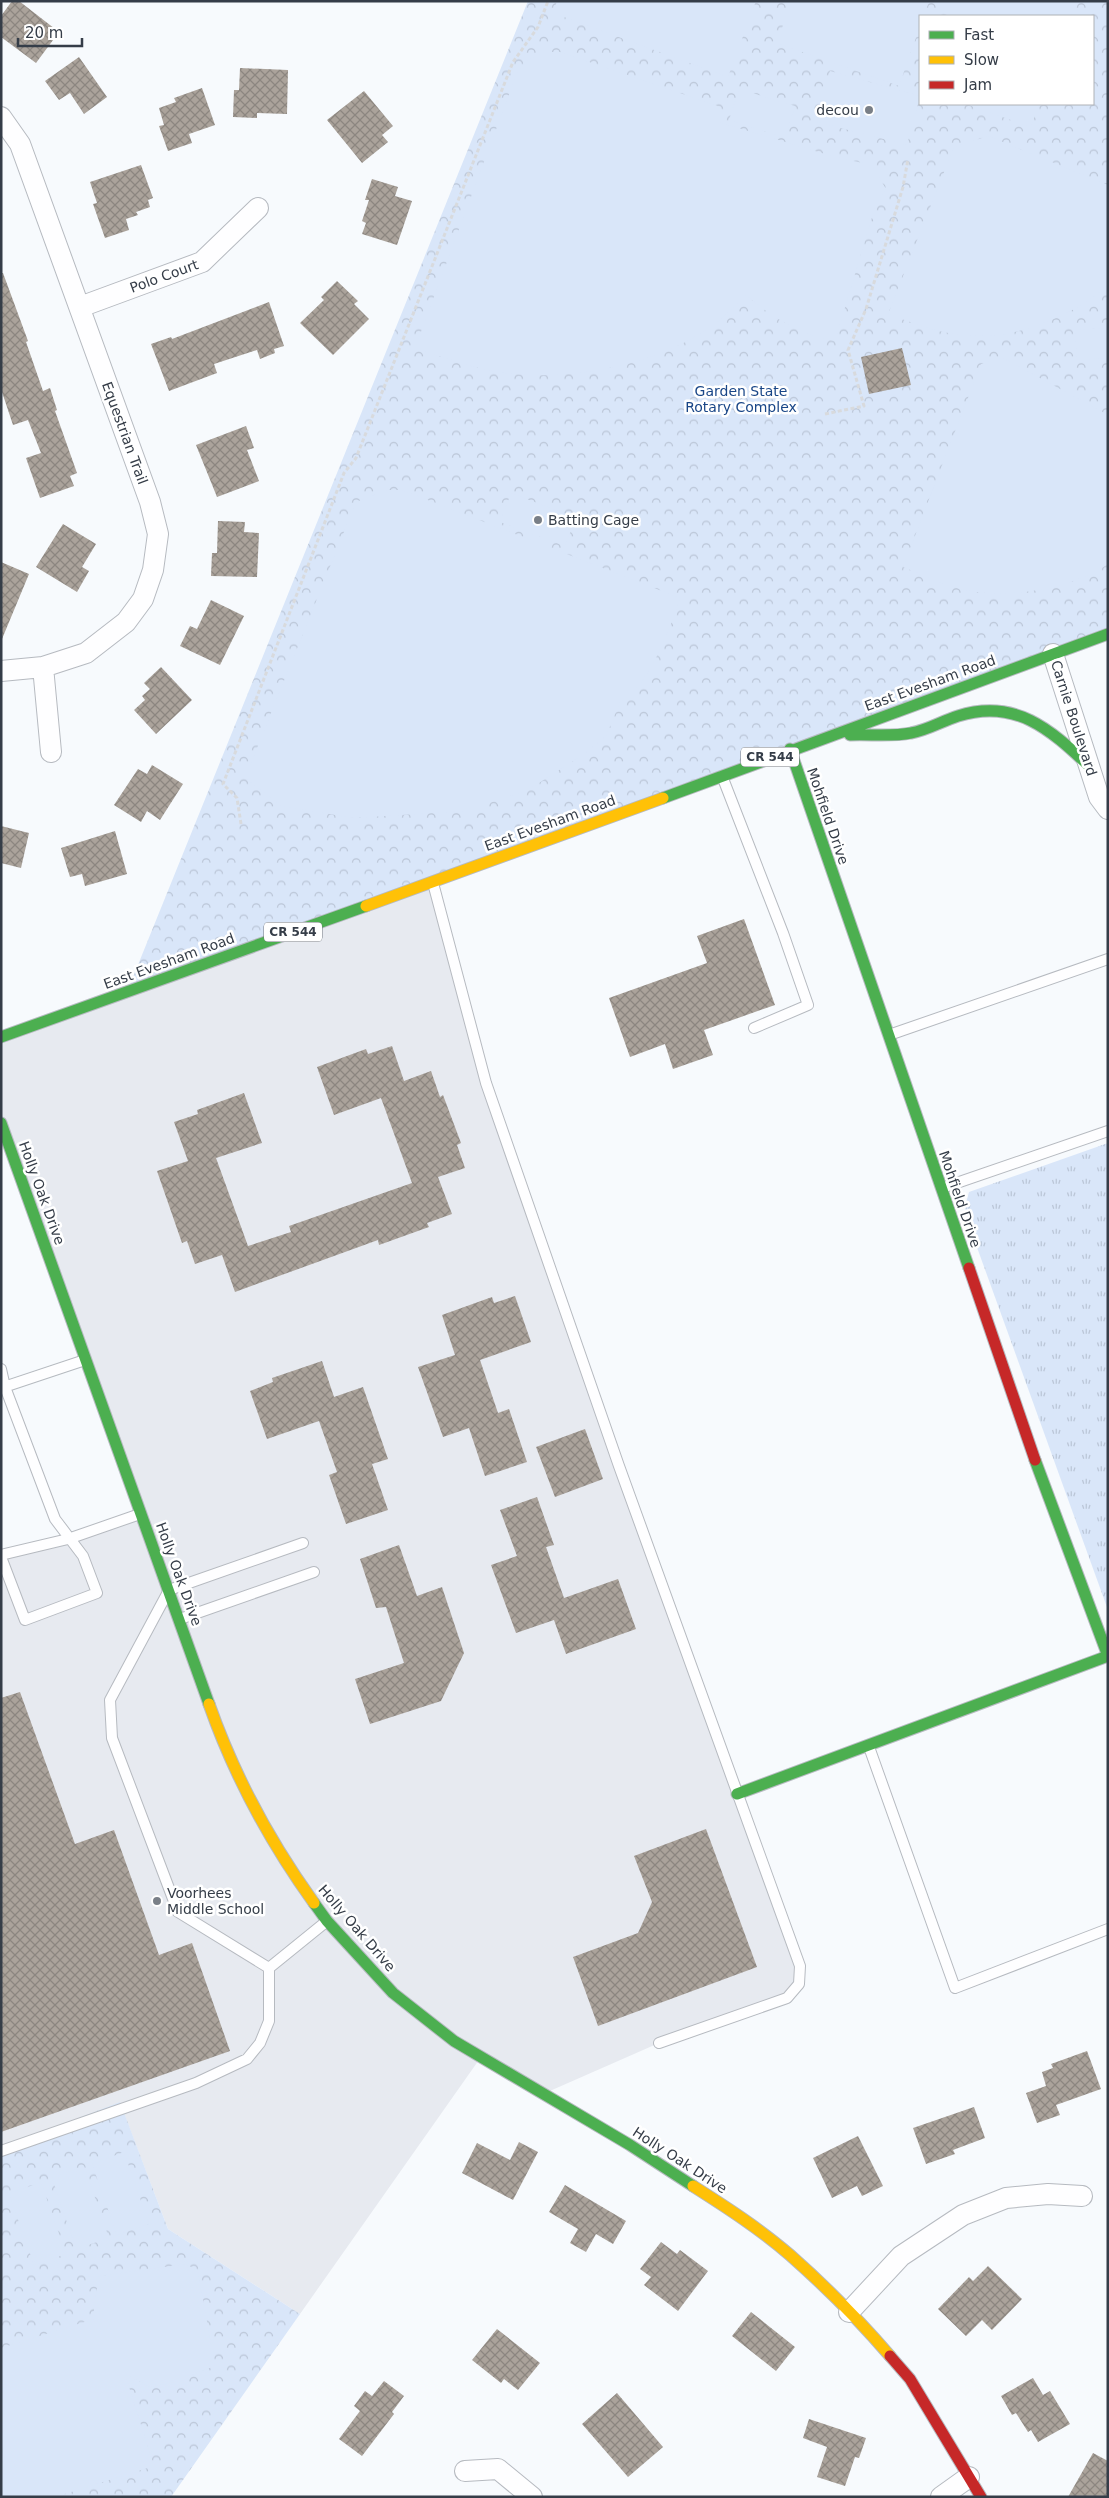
<svg xmlns="http://www.w3.org/2000/svg" width="1109" height="2498" viewBox="0 0 1109 2498" font-family="'DejaVu Sans',sans-serif">
  <defs>
    <pattern id="grass-tufts" width="24" height="20" patternUnits="userSpaceOnUse" patternTransform="scale(1.25)"><rect width="24" height="20" fill="#d9e6f9"/><path d="M3 7l-1-3M5 7V3M7 7l1-3M15 17l-1-3M17 17v-4M19 17l1-3" fill="none" stroke="#bbc6d7"/></pattern>
    <pattern id="park-crowns" width="20" height="18" patternUnits="userSpaceOnUse" patternTransform="scale(1.25)"><rect width="20" height="18" fill="#d9e6f9"/><path d="M2 6a3 3 0 1 1 6 0M12 15a3 3 0 1 1 6 0" fill="none" stroke="#bbc6d7"/></pattern>
    <pattern id="building-cross-hatch" width="8" height="8" patternUnits="userSpaceOnUse" patternTransform="scale(1.25)"><rect width="8" height="8" fill="#aba39b"/><path d="M0 0l8 8M0 8l8-8" fill="none" stroke="#8c8680"/></pattern>
  </defs>
  <rect width="100%" height="100%" fill="#f7fafd"/>
  <path fill="#e7eaf0" d="M433,882l53,201 314,883 -6,26 -135,51 -116,51 -62,-37 -181,257 -132,-85 -48,-126 -119,45v-593l140,-41 -140,-391v-86z"/>
  <path fill="url(#grass-tufts)" d="M1108,1143v467l-138,-382 -5,-21 4,-15z"/>
  <path fill="url(#park-crowns)" fill-rule="evenodd" d="M528,1h580v633l-981,358zM920,16h173v88h-173z
    M120,2102l48,127 132,85 -129,183h-170v-349z"/>
  <path fill="#d9e6f9" d="M557,1h199l-28,76 -175,-64z
    M791,1h138l-5,15h-4v10l-21,60 -122,-43z
    M952,1h124l-5,15h-124z
    M545,52h15l158,54 -3,15 120,36 37,8 14,24 -10,15 -41,137c-36,-7 -61,-22 -89,-46 -8,8 -16,16 -25,24 -54,45 -149,63 -217,54 -30,-4 -60,-16 -89,-25l102,-275 11,-13z
    M830,71l90,25 -13,49 -90,-23z
    M739,89l56,17 -10,32 -56,-18z
    M966,104h73l-8,23z
    M988,136l120,49v98c-22,28 -88,53 -123,53 -10,0 -21,-1 -31,-2 -22,-3 -44,-12 -66,-20l66,-167z
    M1108,328v30l-31,2 -2,-30z
    M1003,358l105,57v149c-39,26 -106,37 -151,24 -19,-5 -36,-14 -54,-21l78,-203z
    M387,490h15l278,108c-8,27 -33,92 -60,104l-14,34 -22,18 -56,36 -63,21 -112,7 -71,-12 -37,-28 111,-276z
    M511,493l65,25 -11,28 -65,-24z
    M124,2152l25,72 -32,11 -25,-71z
    M84,2166l25,72 -33,11 -24,-71z
    M41,2182l25,72 -32,11 -25,-71z
    M186,2264l12,7 17,95 -44,17 -21,4 -25,-13 29,92 -99,31h-54v-149l93,-29v-13l5,-30z"/>
  <path fill="url(#building-cross-hatch)" d="M12,1h7l40,31 -23,31 -35,-26v-21z
    M79,57l28,40 -23,17 -14,-21 -11,7 -14,-19z
    M240,68l48,2 -1,44 -30,-1v5l-24,-1 1,-27h5z
    M202,88l13,37 -26,9 3,9 -24,8 -9,-25 5,-1 -5,-17 17,-6 -2,-4z
    M364,91l29,35 -11,9 6,7 -26,21 -35,-43z
    M141,165l12,33 -5,2 2,7 -14,5 2,3 -12,4 3,11 -24,8 -12,-34 4,-1 -7,-21z
    M372,179l26,8 -3,9 17,5 -15,44 -35,-11 4,-11 -4,-2 7,-21h-4z
    M1,273h2l25,68 -2,1 17,49 7,-3 7,22 -2,1 22,62 -7,3 4,10 -34,12 -14,-40 15,-5 -13,-33 -15,5 -12,-36z
    M337,281l21,20 -4,3 15,15 -36,36 -33,-32 24,-23 -3,-3z
    M269,302l15,44 -10,3 1,4 -15,6 -3,-9 -43,14 3,9 -48,18 -18,-47 20,-7 1,2z
    M902,348l9,37 -42,9 -8,-37z
    M246,426l8,22 -7,2 12,31 -42,16 -21,-52z
    M218,521l27,1 -1,10 15,1 -2,44 -46,-1 1,-23h5z
    M63,524l33,20 -14,23 7,4 -12,21 -41,-25z
    M1,562l28,12 -27,65h-1z
    M211,600l33,16 -24,49 -40,-19 10,-20 7,3z
    M161,667l31,33 -36,34 -22,-24 11,-10 -3,-4 8,-7 -6,-6z
    M152,765l31,19 -23,36 -13,-9 -6,11 -27,-17 24,-36 9,5z
    M1,826l28,7 -8,35 -20,-5z
    M115,831l12,43 -42,12 -3,-12 -12,3 -9,-29z
    M744,919l31,86 -71,25 9,25 -40,14 -8,-25 -35,13 -21,-59 98,-35 -10,-27z
    M392,1046l12,35 27,-10 9,26 3,-2 18,48 -4,2 8,23 -27,9 14,37 -25,9 2,4 -50,18 -1,-5 -143,52 -13,-37 -27,9 -8,-23 -5,2 -25,-72 31,-10 -14,-39 24,-8 -1,-4 47,-17 18,50 -46,15 32,88 43,-14 -2,-6 123,-43 -31,-85 -47,17 -17,-48 49,-18 2,5z
    M515,1296l16,46 -51,18 18,53 11,-4 18,53 -42,14 -16,-48 -26,9 -25,-70 37,-12 -13,-40 50,-18 2,6z
    M322,1361l12,36 29,-10 25,72 -16,5 16,46 -42,14 -17,-49 8,-3 -18,-51 -52,18 -17,-48 23,-9 -1,-4z
    M585,1429l18,50 -48,18 -19,-50z
    M537,1497l17,48 -8,2 18,51 54,-19 18,50 -70,25 -12,-34 -38,13 -25,-68 26,-9 -17,-46z
    M399,1545l18,51 25,-9 22,66 -23,48 -71,23 -15,-45 49,-16 -18,-56 -10,1 -16,-49z
    M20,1692l55,152 39,-14 45,125 33,-12 38,108 -229,81v-434z
    M706,1829l51,138 -159,59 -25,-69 65,-24 14,-31 -18,-46z
    M1087,2051l14,38 -45,16 4,10 -23,8 -11,-30 20,-7 -4,-14 11,-4 -2,-4z
    M974,2107l11,31 -32,12 2,4 -29,10 -13,-36z
    M858,2136l25,50 -21,10 -5,-10 -25,12 -19,-40z
    M519,2142l19,10 -25,48 -51,-27 15,-30 33,17z
    M565,2185l61,36 -13,23 -17,-10 -10,18 -16,-9 8,-14 -29,-17z
    M661,2242l16,12 3,-4 28,21 -30,40 -34,-26 7,-8 -11,-8z
    M988,2266l34,33 -30,31 -10,-10 -16,16 -28,-27 31,-32 4,4z
    M751,2312l44,35 -19,24 -44,-35z
    M497,2329l43,34 -22,27 -14,-11 -3,4 -29,-23z
    M1033,2378l10,17 7,-4 20,33 -32,18 -7,-12 -3,2 -12,-19 -4,2 -11,-19z
    M384,2381l20,15 -12,16 2,2 -32,42 -23,-17 21,-28 -6,-5 11,-15 7,5z
    M617,2393l46,54 -35,30 -46,-53z
    M809,2419l57,19 -7,20 -4,-1 -10,29 -28,-9 10,-30 -24,-9z
    M1093,2453l15,8v36h-40z"/>
  <g fill="none" stroke-linecap="round" stroke-linejoin="round">
    <defs>
      <path id="lane" d="M722,776l61,157 25,72 -54,23
        M433,883l53,200 133,383 181,500 -1,18 -12,14 -128,45
        M889,1035l219,-76
        M942,1188l166,-57
        M1,1369l4,18 50,132 28,37 14,37 -72,27 -24,-63
        M1,1388l84,-28
        M1,1555l67,-16 72,-25
        M180,1619l134,-47
        M869,1747l86,241 153,-59
        M269,1968l-91,-56 -66,-174 -2,-38 59,-110 134,-47
        M269,1968l58,-47
        M1,2151l195,-68 51,-24 13,-16 9,-22v-53"/>
      <path id="street" d="M1,117l19,27 130,358 8,32 -5,36 -10,29 -17,23 -40,31 -43,14 -42,4
        M80,307l122,-45 56,-54
        M1053,654l46,143 9,12
        M43,667l8,85
        M849,2312l52,-56 62,-41 43,-17 42,-4 34,2
        M465,2471l33,-2 34,28
        M941,2497l28,-20"/>
      <path id="fast" d="M850,735c20,-1 41,2 61,-2 17,-3 31,-12 47,-17 57,-18 92,13 131,50
        M790,749l179,519
        M663,798l445,-164
        M1,1037l365,-131
        M1,1123l208,581
        M737,1794l371,-138 -73,-196
        M314,1903l13,18 66,72 61,48 176,104 63,41"/>
      <path id="slow" d="M366,906l297,-108
        M209,1704c25,71 61,138 105,199
        M693,2186c33,21 67,43 97,69 35,31 70,66 100,101"/>
      <path id="jam" d="M969,1268l66,192
        M890,2356l20,23 71,118"/>
    </defs>
    <use href="#lane" stroke="#b6bac0" stroke-width="12"/>
    <use href="#street" stroke="#b6bac0" stroke-width="22"/>
    <use href="#fast" stroke="#b6bac0" stroke-width="13"/>
    <use href="#slow" stroke="#b6bac0" stroke-width="13"/>
    <use href="#jam" stroke="#b6bac0" stroke-width="13"/>
    <path stroke="#d8dadd" stroke-width="3" stroke-dasharray="4 2.5" stroke-linecap="butt" d="M825,414l39,-8 -16,-56 18,-41 37,-122 5,-28
      M241,824l-4,-26 -14,-14 121,-311 12,-15 157,-396 25,-35 10,-26"/>
    <use href="#lane" stroke="#fefeff" stroke-width="10"/>
    <use href="#street" stroke="#fefeff" stroke-width="20"/>
    <use href="#fast" stroke="#4caf50" stroke-width="11"/>
    <use href="#slow" stroke="#ffc107" stroke-width="11"/>
    <use href="#jam" stroke="#c62828" stroke-width="11"/>
  </g>
  <g fill="#797f87" stroke="#fff" stroke-width="2">
    <circle cx="869" cy="110" r="5"/>
    <circle cx="538" cy="520" r="5"/>
    <circle cx="157" cy="1901" r="5"/>
  </g>
  <g text-anchor="middle" stroke-width="5" stroke-linejoin="round" paint-order="stroke">
    <g fill="#fff" stroke="#72777f" stroke-width="1">
      <rect x="741" y="747.5" width="58" height="19" rx="4"/>
      <rect x="264" y="922.5" width="58" height="19" rx="4"/>
    </g>
    <g font-size="12" font-weight="bold" fill="#353d48">
      <text x="770" y="761">CR 544</text>
      <text x="293" y="936">CR 544</text>
    </g>
    <g font-size="14" fill="#353d48" stroke="#fff" text-anchor="start">
      <text x="859" y="115" text-anchor="end">decou</text>
      <text x="548" y="525">Batting Cage</text>
      <text x="167" y="1898">Voorhees<tspan x="167" dy="16">Middle School</tspan></text>
    </g>
    <g font-size="14" fill="#353d48" stroke="#fff">
      <text transform="translate(164 276) rotate(-20)" y="5">Polo Court</text>
      <text transform="translate(125 433) rotate(70)" y="5">Equestrian Trail</text>
      <text transform="translate(930 683) rotate(-20)" y="5">East Evesham Road</text>
      <text transform="translate(1074 718) rotate(72)" y="5">Carnie Boulevard</text>
      <text transform="translate(828 816) rotate(71)" y="5">Mohfield Drive</text>
      <text transform="translate(550 823) rotate(-20)" y="5">East Evesham Road</text>
      <text transform="translate(169 961) rotate(-20)" y="5">East Evesham Road</text>
      <text transform="translate(42 1193) rotate(70)" y="5">Holly Oak Drive</text>
      <text transform="translate(960 1199) rotate(71)" y="5">Mohfield Drive</text>
      <text transform="translate(179 1574) rotate(70)" y="5">Holly Oak Drive</text>
      <text transform="translate(357 1928) rotate(49)" y="5">Holly Oak Drive</text>
      <text transform="translate(680 2160) rotate(33)" y="5">Holly Oak Drive</text>
    </g>
    <g font-size="14" fill="#194687" stroke="#fff">
      <text x="741" y="396">Garden State<tspan x="741" dy="16">Rotary Complex</tspan></text>
    </g>
  </g>
  <rect width="1109" height="2498" fill="none" stroke="#353d48" stroke-width="5"/>
  <rect x="919" y="15" width="175" height="90" fill="#ffffff" stroke="#aeb1b6"/>
  <rect x="929" y="31" width="25" height="8" fill="#4caf50" stroke="#aeb1b6"/>
  <text x="964" y="40" font-size="15" fill="#353d48">Fast</text>
  <rect x="929" y="56" width="25" height="8" fill="#ffc107" stroke="#aeb1b6"/>
  <text x="964" y="65" font-size="15" fill="#353d48">Slow</text>
  <rect x="929" y="81" width="25" height="8" fill="#c62828" stroke="#aeb1b6"/>
  <text x="964" y="90" font-size="15" fill="#353d48">Jam</text>
  <path d="M18 38v8h64v-8" fill="none" stroke="#353d48" stroke-width="2.5"/>
  <text x="25" y="38" font-size="15" fill="#353d48" stroke="#ffffff" stroke-width="4" paint-order="stroke">20 m</text>
</svg>
